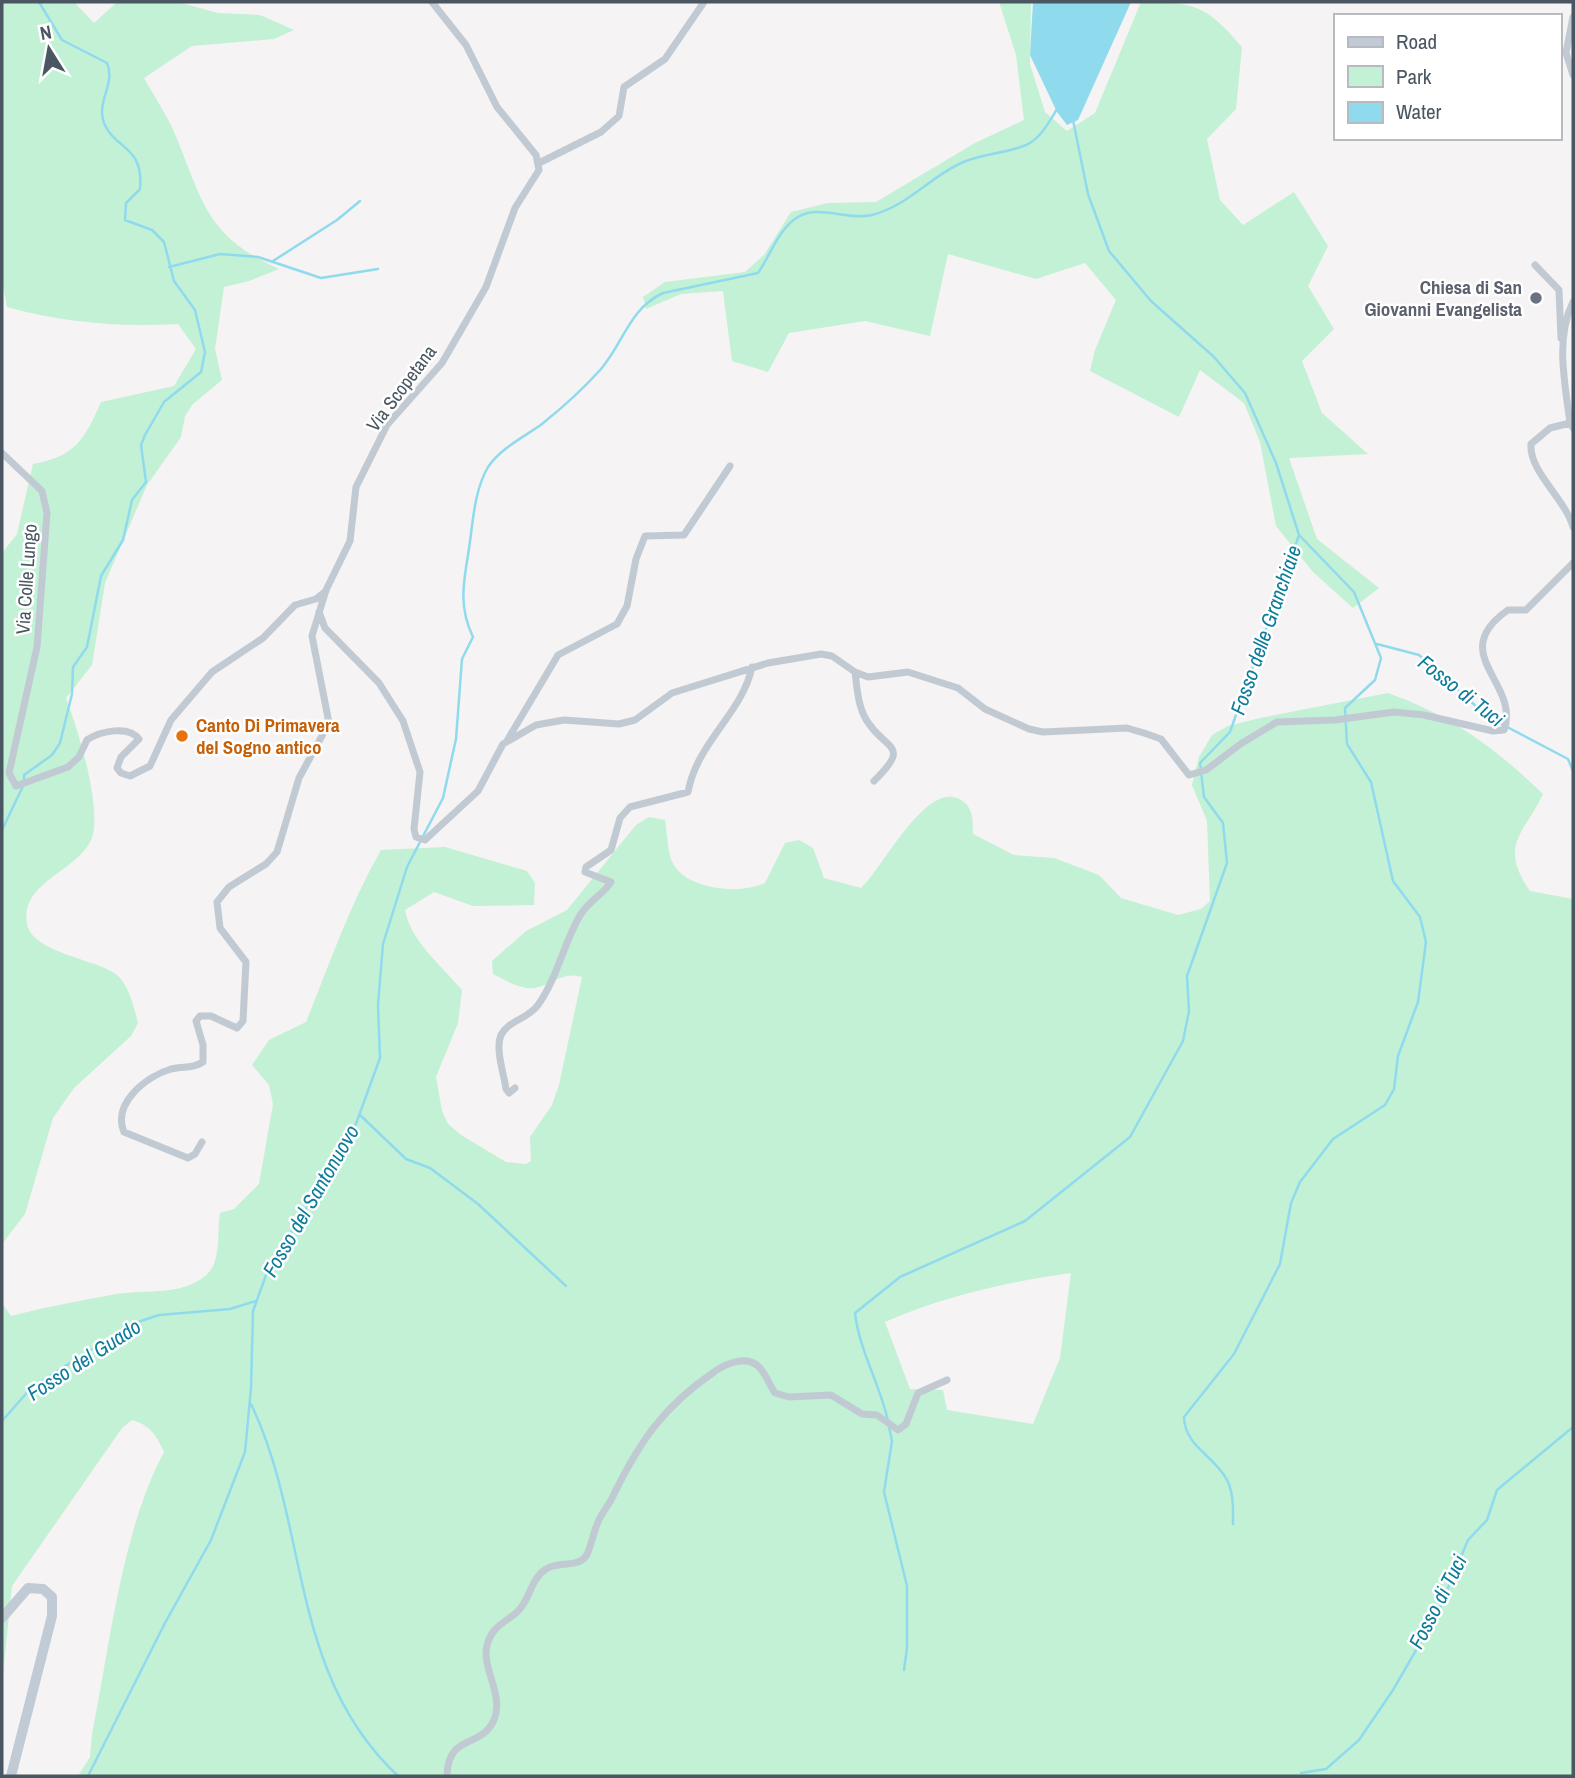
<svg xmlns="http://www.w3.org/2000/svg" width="1575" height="1778" viewBox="0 0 1575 1778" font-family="'Archivo Narrow',sans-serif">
  <rect width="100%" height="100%" fill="#f5f3f3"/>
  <path fill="#c3f1d5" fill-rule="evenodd" d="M2,2h72l20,21 23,-21h61l40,11 42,2 34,15 -20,9 -82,7 -48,32c10,18 23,37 31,56 28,68 31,102 104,135l-30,12 -25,6 -9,62 7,31 -29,24 -8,12 -4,21 -34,48 -42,98 -13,82 -26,33c13,35 31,94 28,130 -3,42 -75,49 -67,96 5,29 70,35 90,51 12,10 17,33 21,48l-7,13 -57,52 -21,30 -28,96 -23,30v-691l15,-19 16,-70c42,-7 52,-25 68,-62l73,-16 22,-37 -18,-25c-60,3 -113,-1 -171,-17l-5,-28z
    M999,2h32l-1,62 15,48 22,19 28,-18 46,-111c54,0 65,3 101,45l-6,62 -29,30 13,61 23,25 51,-33 34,54 -20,40 26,43 -32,32 20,52 46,41 -79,4 28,81 62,49 -26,20 -40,-36 -37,-46 -16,-84 -16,-39 -44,-33 -21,47 -89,-46 5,-21 21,-50 -31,-37 -49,16 -88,-25 -18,82 -65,-15 -76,12 -21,39 -36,-11 -9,-70 -42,3 -35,15 -3,-12 22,-15 80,-10 19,-17 27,-43 37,-9 48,-1 99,-59 49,-23 -8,-65z
    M1388,693c64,23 106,54 155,101 -19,40 -45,51 -13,97l43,8v877h-1495l12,-19 2,-23c18,-89 30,-204 72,-282 -7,-16 -14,-27 -32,-32l-10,8 -110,158 -10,97v-380l9,13c35,-9 71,-16 106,-22 29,-5 71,3 93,-23 11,-14 7,-41 10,-58l14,-4 25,-25 14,-80 -4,-19 -17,-20 17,-25 37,-18c24,-59 43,-116 75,-172l64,-3 82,24 8,12 -1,22 -61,1 -39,-14 -29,18c6,32 37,56 57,80l-4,33 -22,54 6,34 6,13 13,11 45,27 20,2 5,-3 -1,-24 22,-32 7,-20 23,-108c-20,-6 -28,7 -47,11 -15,2 -30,-8 -42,-14l-1,-13 34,-30 41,-21 69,-85 13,-8 16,3c2,12 2,27 6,39 11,31 68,36 94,24l20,-40 14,-3 14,8 11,30 37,10c22,-20 62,-102 96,-90 16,6 16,21 16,36l41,21 40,3 45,17 22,23 57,17 23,-6 9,-8 -3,-80 -15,-36 7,-28 13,-22 16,-9 32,-8zM1071,1273l-11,85 -27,66 -86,-14 -4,-20 -33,-1 -25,-67c59,-26 122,-40 186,-49z"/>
  <path fill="#90daee" d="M1033,2h98l-53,118 -11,5 -10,-13 -27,-57z"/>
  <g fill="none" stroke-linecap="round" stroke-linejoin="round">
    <path stroke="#90daee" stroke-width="2.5" d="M273,261l64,-41 23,-19
      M169,267l51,-13 38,3 63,21 57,-9
      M1377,644l42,11 69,62 80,42 5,12
      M24,780v-5l28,-20 8,-12 12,-49 1,-27 14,-20 14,-71 22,-36 9,-40 14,-18 -5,-37 4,-10 19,-33 37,-30 4,-20 -10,-42 -21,-29 -10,-39 -12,-12 -27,-10 1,-17 14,-14c4,-44 -25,-39 -36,-66 -8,-22 12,-39 3,-60l-45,-23 -23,-38
      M2,830l21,-44
      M360,1115l46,44 24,9 48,36 88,82
      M251,1404c59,123 37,269 147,372
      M2,1421l30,-34 100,-63 27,-9 71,-6 26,-8
      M888,1421c-8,-37 -29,-71 -33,-108l45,-36 125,-56 105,-84 53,-96 6,-30 -2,-35 40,-113 -4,-40 -19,-26 -4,-34 30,-31 69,-197 -23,-72 -31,-70 -31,-36 -63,-56 -42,-50 -21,-57 -15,-74
      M889,1427l3,14 -8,51 23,94v62l-3,22
      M1233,1524c0,-15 1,-30 -6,-44 -13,-25 -42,-33 -43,-63l50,-63 46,-90 11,-61 9,-21 33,-43 52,-34 9,-16 4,-33 20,-54 8,-60 -6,-25 -27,-36 -22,-99 -24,-38 -2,-36 30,-28 6,-22 -27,-66 -55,-57
      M1301,1773l25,-4 33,-29 34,-50 44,-76 31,-74 19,-20 10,-30 76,-63
      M88,1776l77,-153 46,-83 34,-88 6,-64 2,-77 16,-44 81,-127 30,-82 -2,-53 5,-61 24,-77 36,-69 13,-59 6,-80 11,-22c-14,-29 -10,-52 -5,-82 5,-29 5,-62 20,-88 13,-19 36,-30 54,-43 20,-16 42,-36 59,-55 23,-27 28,-60 62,-76l95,-20c12,-17 21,-45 40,-56 20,-13 52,4 74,-2 35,-9 56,-36 87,-51 22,-11 46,-10 67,-19 15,-7 23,-23 31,-36"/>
    <path stroke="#c1cad2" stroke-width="7" d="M1573,17l-7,36 7,22
      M539,163l62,-31 18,-16 5,-29 41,-28 39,-57
      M1535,265l24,25 2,48
      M1573,302c-18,36 -8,82 -3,121l3,5
      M1570,423l-20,5 -19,16c-2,28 34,54 42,83
      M2,453l40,38 5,22 -10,134 -28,126 7,13 52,-19 11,-10 8,-17c13,-9 42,-15 52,-1l-18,18 -4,11 4,5 9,3 20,-10 21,-46 41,-48 51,-34 32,-33 21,-6 10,-8
      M319,612l6,16 54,55 24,38 17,51 -6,57 2,8 9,3 53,-49 25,-47 33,-19 28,-5 55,4 16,-4 37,-27 96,-30 53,-9 11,2 23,16 13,5 40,-5 50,16 27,21 44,20 14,3 84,-4 17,5 17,6 28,36 17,-5 36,-27 35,-21 58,-2 59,-8 30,3 69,16 11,-1c17,-47 -59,-76 4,-120h18l47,-47
      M855,672c2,16 3,35 12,49 19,30 45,23 7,60
      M508,739l50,-84 59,-31 10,-18 9,-47 9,-23 39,-1 46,-69
      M515,1088l-6,5 -3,-4c-2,-15 -11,-40 -5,-54 8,-15 27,-16 37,-30 19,-27 25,-59 41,-88 9,-16 24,-22 32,-35l-26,-10 1,-5 25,-17 9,-32 10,-11 58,-15c9,-50 54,-78 64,-125
      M202,1142l-7,12 -7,4 -64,-26c-12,-28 22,-56 47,-63 13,-3 21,0 32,-7v-17l-7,-24 4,-5h11l26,12 6,-7 3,-59 -26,-34 -3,-26 12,-15 37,-23 11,-12 22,-74 30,-55 -17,-87 14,-46 24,-49 6,-54 31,-62 55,-62 44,-76 29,-79 24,-38 -3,-15 -39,-48 -31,-62 -34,-43
      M447,1776c1,-43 34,-27 47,-56 11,-26 -15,-54 -6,-78 5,-16 18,-20 29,-30 13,-11 13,-33 29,-43 11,-8 32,-1 40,-13 4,-5 8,-26 12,-34 4,-10 12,-18 16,-28 26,-53 50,-88 100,-122 11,-8 31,-17 44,-6 7,6 12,20 17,27l14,4 42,-2 31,19 15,1 21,15 8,-6 12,-31 29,-13"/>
    <path stroke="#c1cbd6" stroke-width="10" d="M2,1618l26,-30 15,1 9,8v19l-41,160"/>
  </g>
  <circle fill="#6b7280" stroke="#fff" stroke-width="2.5" cx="1536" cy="298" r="7"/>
  <circle fill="#e8710a" stroke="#fff" stroke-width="2.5" cx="182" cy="736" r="7"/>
  <g text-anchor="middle" stroke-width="5" stroke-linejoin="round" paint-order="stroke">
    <g font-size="19" font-weight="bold" fill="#5b616d" stroke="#fff" text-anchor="end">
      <text x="1522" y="294">Chiesa di San<tspan x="1522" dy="22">Giovanni Evangelista</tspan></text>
    </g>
    <g font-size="19" fill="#4a5661" stroke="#fff">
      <text transform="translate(401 388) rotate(-53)" y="7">Via Scopetana</text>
      <text transform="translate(26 579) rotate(-86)" y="7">Via Colle Lungo</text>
    </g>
    <g font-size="19" font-weight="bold" fill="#c56008" stroke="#fff" text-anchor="start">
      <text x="196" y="732">Canto Di Primavera<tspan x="196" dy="22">del Sogno antico</tspan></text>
    </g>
    <g font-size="21" font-style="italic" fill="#0c7c9b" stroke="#fff">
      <text transform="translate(1266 630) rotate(-71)" y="7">Fosso delle Granchiaie</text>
      <text transform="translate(1461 691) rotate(38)" y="7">Fosso di Tuci</text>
      <text transform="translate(311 1201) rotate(-60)" y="7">Fosso del Santonuovo</text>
      <text transform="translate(84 1360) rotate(-33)" y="7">Fosso del Guado</text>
      <text transform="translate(1438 1602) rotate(-63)" y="7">Fosso di Tuci</text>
    </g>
  </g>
  <rect width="1575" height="1778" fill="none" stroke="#4a5661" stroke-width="7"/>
  <rect x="1334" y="14" width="228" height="126" fill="#ffffff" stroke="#b7bbc0" stroke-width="2"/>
  <rect x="1348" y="37" width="35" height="10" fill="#c1cbd6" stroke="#b7bbc0" stroke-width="2"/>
  <text x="1396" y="49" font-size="21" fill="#4a5661">Road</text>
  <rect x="1348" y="66" width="35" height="21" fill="#c3f1d5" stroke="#b7bbc0" stroke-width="2"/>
  <text x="1396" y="84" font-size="21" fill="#4a5661">Park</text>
  <rect x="1348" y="102" width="35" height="21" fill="#90daee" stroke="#b7bbc0" stroke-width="2"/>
  <text x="1396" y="119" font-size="21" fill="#4a5661">Water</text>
  <g transform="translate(49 49) rotate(349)" stroke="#ffffff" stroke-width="5" paint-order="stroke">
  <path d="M0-5L12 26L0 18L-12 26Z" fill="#4a5661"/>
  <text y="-10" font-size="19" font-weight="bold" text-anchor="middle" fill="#4a5661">N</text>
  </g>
</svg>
